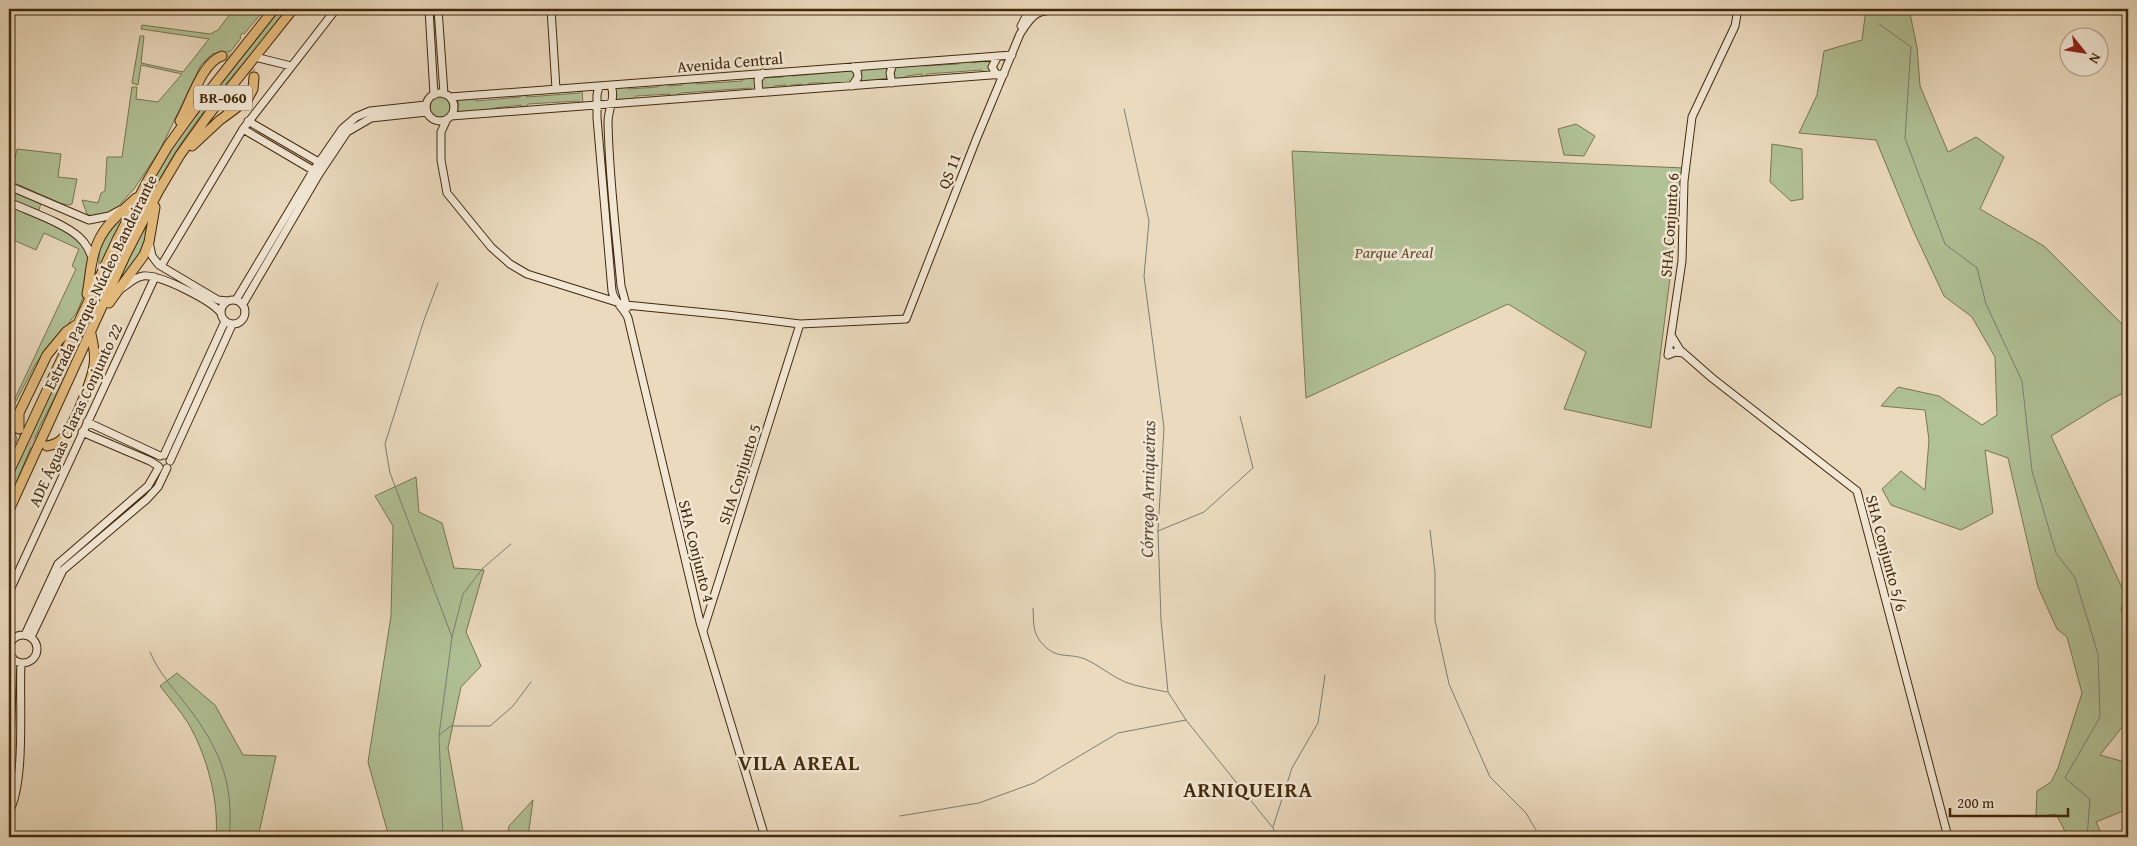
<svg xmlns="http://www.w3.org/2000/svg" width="2137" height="846" viewBox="0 0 2137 846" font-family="'Gentium Book Plus',serif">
  <rect width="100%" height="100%" fill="#ebdabe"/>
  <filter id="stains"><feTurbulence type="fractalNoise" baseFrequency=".004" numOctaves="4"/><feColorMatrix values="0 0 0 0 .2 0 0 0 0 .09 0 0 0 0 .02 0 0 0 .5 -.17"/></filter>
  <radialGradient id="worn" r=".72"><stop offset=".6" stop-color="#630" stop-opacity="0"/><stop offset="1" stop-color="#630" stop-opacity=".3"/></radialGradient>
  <path fill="#b1c196" stroke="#7a7550" d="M234,9h31l-21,25 -2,-1 -2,3 1,2 -10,13 -19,3 -11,11 -41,85 -26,39 -20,22 -20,6 -7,-3 -5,-14 16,3 3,-10 4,-2 2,-34h15l10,-70h5l-1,12 22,3 24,-28 -41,-9 -3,20 -6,-2 8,-47h4l-3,27 42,9 26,-33 -68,-10 1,-4 68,9 8,-4z
    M279,9h10c-50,61 -114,126 -143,200l-7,-4c35,-74 92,-132 140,-196z
    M1866,9h43l8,38 3,39 28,66 28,-15 28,20 -24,52 64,37 84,84v61l-17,8 -60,37 74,158 -4,16 7,21v61l-6,6 5,23 -27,34 28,8v46l-32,13 7,15h-35l-12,-23 -20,3 1,-26 14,-9 7,-14 24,-75 -15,-56 -10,-8 -19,-42 -30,-129 -23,-8 8,63 -32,17 -70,-25 -9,-16 19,-18 24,19 4,-50 -4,-30 -44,-4 17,-19 41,9 43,29 15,-10 -2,-58 -23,-40 -28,-21 -31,-66 -37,-90 -77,-7 18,-38 7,-44 38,-11z
    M988,58h5l-3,14 -8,1v-3l-55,4 -1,4h-5l1,-4 -16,2 -2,4 -12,1 2,-14 31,-4 -1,3 34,-2 1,-3 13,-2v4l14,-2z
    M889,67v14l-30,2v-15z
    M850,69l7,6 -2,6 -32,4 1,-2h-15l-2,3 -6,1 1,-3 -11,1 -3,3h-3l1,-3 -12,1 -2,3 -11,1v-12l22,-1 1,-4h9l-1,3 56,-5z
    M757,76v14l-6,1v-3l-71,5 -3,3 -8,1 1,-3 -34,2 -2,3 -20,3 2,-7 -3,-7 16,-2v3l29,-2 2,-3 10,-1 -1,3 13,-1 2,-3 13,-1 -1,3 46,-3 2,-4z
    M582,90l1,14h-4v-3l-51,3 -2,4h-5v-3l-26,3 -3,2 -35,3 2,-9 -3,-5 22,-2 -2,4 44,-4 2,-3h6l-1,3 52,-4z
    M430 107a11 11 0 1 1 22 0a11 11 0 1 1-22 0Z
    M1576,124l19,12 -11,20 -20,-1 -6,-26z
    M1772,144l30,5 1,50 -12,2 -21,-19z
    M17,149l44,5 -3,23 19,2 -5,25 -4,1 -8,-2 -50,-22z
    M1292,151l392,17 -33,260 -87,-19 22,-57 -78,-48 -202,94z
    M9,188l32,15 -2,7 -30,-10z
    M9,204l65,30 6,6 9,17 -2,31 -10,24 -11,15 -14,14 -17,24 -23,44v14l5,16 -8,19v-47l67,-142 -4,-3 7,-17 -35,-16 -8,17 -27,-12z
    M137,210l6,4c5,24 3,37 -13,55 -7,7 -14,13 -24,13 -6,-4 -7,-10 -7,-18 -2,-25 14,-47 38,-54z
    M100,283l6,3h6l-72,140 -31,73v-22z
    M416,477l3,35 23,11 12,45 30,2 -18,62 15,34 -20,21 -13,61 16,89h-75l-21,-75 23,-146 2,-90 -18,-30z
    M177,673l38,32 28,50 33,1 -18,81h-42c3,-36 -9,-82 -28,-114 -8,-13 -19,-25 -28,-37z
    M533,800l-5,37h-21l2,-11z"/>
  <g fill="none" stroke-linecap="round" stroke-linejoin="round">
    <path stroke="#797f75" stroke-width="1" d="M1879,24l32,23 -6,91 40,106 32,24 9,36 36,77 10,90 24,82 19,25 23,76 2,63 -35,61 25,21 -3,38
      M1124,109l25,112 -5,55 20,152 -6,103 3,89 7,72 18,28 87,108 5,9
      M438,283l-14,37 -39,124 5,29 62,164 -13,98 4,102
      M1430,530l5,43v47l14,64 41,93 36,36 14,24
      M1158,531l46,-19 49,-44 -13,-52
      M1033,608c1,13 -1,22 7,33 16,20 27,11 45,18 14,6 26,17 40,23 13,5 28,7 42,10
      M452,637l11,-43 20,-26 28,-24
      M150,652c8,19 21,34 34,50 34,43 51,80 45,135
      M439,735l12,-9h39l23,-20 18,-24
      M900,816l79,-13 55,-20 84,-50 68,-13
      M1273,827l19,-59 26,-45 7,-48"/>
    <path stroke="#c9b79a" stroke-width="9" stroke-dasharray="9 4.5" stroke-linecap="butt" d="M222,56c15,0 26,7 32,21
      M19,429l11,13 14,4"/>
    <defs>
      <path id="secondary" d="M429,9l5,86
        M438,9l6,85
        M551,9l5,80
        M1021,26l9,-17
        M255,57l36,9
        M997,75l-5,-8 6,-11
        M892,83l-2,-10 3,-9
        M599,86l-2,9v23l15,173c2,11 12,17 16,27l72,304 65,215
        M611,86c5,12 -3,23 -3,36 1,55 8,110 13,164l6,22
        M852,86l6,-9 -1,-6 -4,-4
        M759,92l-1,-12 5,-7
        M426 107a14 14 0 1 1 28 0a14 14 0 1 1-28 0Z
        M450,97l562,-42
        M451,116l553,-42
        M447,119l-6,13v28l6,33 44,54 19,17 17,10 99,31 101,10 73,9 106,-5 70,-179 44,-106c16,-26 19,-23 49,-25
        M248,121l74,43
        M243,129l73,43
        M9,186l80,34 20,-4 11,-6
        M9,202c19,9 55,21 70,35 8,7 11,15 14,24
        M149,242l3,14 7,9 59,35 10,1
        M161,266l82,-137 93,-120
        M122,288c6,-4 13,-11 21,-12 16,-2 68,24 78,37
        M221 312a12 12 0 1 1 24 0a12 12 0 1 1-24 0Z
        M236,300l77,-129 29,-42 14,-12 14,-6 56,-6
        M243,304l76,-130 28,-42 24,-14 56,-6
        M1671,335l9,15 32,28 145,113 91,346
        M1683,353l-8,-1 -7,3 14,-94 2,-80 8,-64 43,-91 3,-17
        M87,422l73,34
        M82,432l68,29 8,5
        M164,455l61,-134
        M170,461l62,-136
        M9,592l146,-315
        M703,631l97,-307
        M25,635l33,-71 90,-78 11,-19
        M9 649a14 14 0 1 1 28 0a14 14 0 1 1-28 0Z
        M31,637l32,-67 84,-71 11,-12 9,-19
        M9,774l4,-116
        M9,812c17,-31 10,-111 12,-149"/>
      <path id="highway" d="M180,121c11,-19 22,-59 42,-65
        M192,146l28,-26 27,-20 6,-11 1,-12
        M87,294c3,-14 3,-30 8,-44 7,-23 24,-36 41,-52
        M109,303l35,-48 5,-13 6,-35
        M19,429v-16l28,-58 19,-23 10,-7
        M47,446c7,-1 13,-4 17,-9 10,-12 28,-57 30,-72 2,-11 -1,-21 -3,-31
        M9,472l108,-232 31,-60 20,-34 23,-32 83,-105
        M9,510l117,-256 32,-62 22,-37 27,-38 86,-108"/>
    </defs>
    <use href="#secondary" stroke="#43290b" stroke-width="9"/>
    <use href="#highway" stroke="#43290b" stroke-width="11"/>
    <use href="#secondary" stroke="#f2e7d5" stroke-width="7"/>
    <use href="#highway" stroke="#e6bd7f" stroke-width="9"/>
  </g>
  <g text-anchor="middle" stroke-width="5" stroke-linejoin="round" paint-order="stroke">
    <rect fill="#f2e7d5" stroke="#786248" stroke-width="1" x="194" y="85.5" width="58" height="25" rx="4"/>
    <g font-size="15" font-weight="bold" fill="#43290b">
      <text x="223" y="103">BR-060</text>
    </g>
    <g font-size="16" fill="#43290b" stroke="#f2e7d5">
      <text transform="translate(730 62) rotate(-5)" y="6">Avenida Central</text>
      <text transform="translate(949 171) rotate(-69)" y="6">QS 11</text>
      <text transform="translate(1669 225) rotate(-86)" y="6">SHA Conjunto 6</text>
      <text transform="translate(100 282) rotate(-64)" y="6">Estrada Parque Núcleo Bandeirante</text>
      <text transform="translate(75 415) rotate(-65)" y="6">ADE Águas Claras Conjunto 22</text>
      <text transform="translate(739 474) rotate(-72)" y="6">SHA Conjunto 5</text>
      <text transform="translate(697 551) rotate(76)" y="6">SHA Conjunto 4</text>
      <text transform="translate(1887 553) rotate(75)" y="6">SHA Conjunto 5/6</text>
    </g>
    <g font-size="16" font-style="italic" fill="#5e4f2e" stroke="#f2e7d5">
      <text x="1394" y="258">Parque Areal</text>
    </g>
    <g font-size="18" font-style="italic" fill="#5a4d37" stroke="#f2e7d5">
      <text transform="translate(1148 489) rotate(-89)" y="6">Córrego Arniqueiras</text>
    </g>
    <g font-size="21" font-weight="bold" letter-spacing="1" fill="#43290b" stroke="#f2e7d5">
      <text x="799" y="770">VILA AREAL</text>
      <text x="1248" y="797">ARNIQUEIRA</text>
    </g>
  </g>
  <rect width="2137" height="846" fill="none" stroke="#ebdabe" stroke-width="30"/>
  <rect x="10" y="10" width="2117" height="826" fill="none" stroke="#43290b" stroke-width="2.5"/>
  <rect x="15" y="15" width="2107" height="816" fill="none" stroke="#43290b"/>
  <g transform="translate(2084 52) rotate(120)"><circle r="24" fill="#f2e7d5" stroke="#ac9b84"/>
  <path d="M0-4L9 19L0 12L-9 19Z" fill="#8f2418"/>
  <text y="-8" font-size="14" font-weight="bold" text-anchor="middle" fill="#43290b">N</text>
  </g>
  <path d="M1950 808v8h118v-8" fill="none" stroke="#43290b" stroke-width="2.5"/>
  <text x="1957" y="808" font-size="15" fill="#43290b" stroke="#f2e7d5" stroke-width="4" paint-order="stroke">200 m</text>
  <rect width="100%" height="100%" filter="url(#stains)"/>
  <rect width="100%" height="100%" fill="url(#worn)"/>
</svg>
